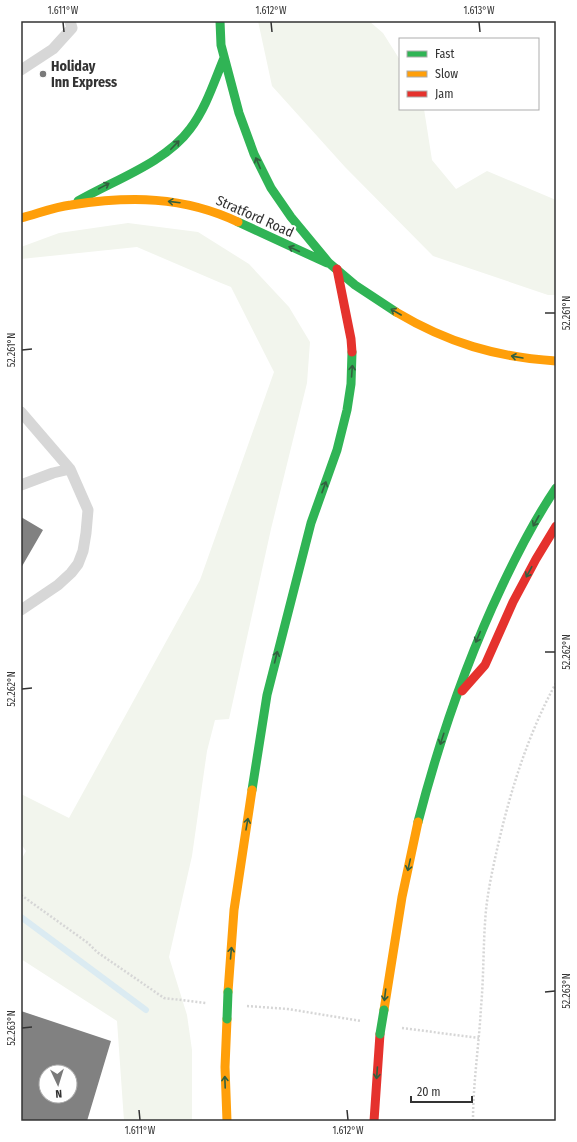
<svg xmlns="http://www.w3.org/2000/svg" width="577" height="1142" viewBox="0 0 577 1142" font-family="'Fira Sans Condensed',sans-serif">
  <rect width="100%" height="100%" fill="#fff"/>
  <path fill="#f2f5ed" d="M258,21h111l14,12 17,27v49h24l8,51 24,29 31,-18 69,29v95h-8l-115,-39 -88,-89 -73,-81z
    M128,223l70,9 51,32 40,43 21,35 -3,41 -36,146 -42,190 -14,1 -8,31 -15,105 -23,101 18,58 5,35v71h-68l-7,-100 -96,-62v-99l5,-9 -5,-7v-50l48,24 131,-238 74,-208 -43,-85 -10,-4 -84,-36 -116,12v-12l38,-14z"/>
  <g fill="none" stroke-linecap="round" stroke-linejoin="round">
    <path stroke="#dbebf2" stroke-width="6" d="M21,917l125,93"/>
  </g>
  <path fill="#818181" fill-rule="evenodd" d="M21,517l22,13 -22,38z
    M21,1011l90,30 -24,80h-66zM46,1072h24v24h-24z"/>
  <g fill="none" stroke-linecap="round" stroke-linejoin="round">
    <path stroke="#d6d6d6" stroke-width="2.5" stroke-dasharray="2 2" stroke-linecap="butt" d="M21,895l67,48 9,9 67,46 42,5
      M247,1006l41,3 73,12
      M402,1028l77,10
      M473,1121c0,-38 6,-76 8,-114 3,-32 2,-65 5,-97 2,-19 6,-38 10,-56 13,-59 31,-118 60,-171"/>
    <path stroke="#d7d7d7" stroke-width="11" d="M21,70l32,-21 19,-21 -2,-7
      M21,412l49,57 18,41 -2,23 -3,18 -5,13 -7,9 -13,12 -37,25
      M21,485l32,-12 17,-4"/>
    <path stroke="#30b455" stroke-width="9" d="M220,21l1,24 18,68 15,41 17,34 20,29 38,46 26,22 41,27
      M78,201c36,-21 87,-38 112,-72 16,-21 24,-47 34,-71
      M238,222l89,41
      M252,790l15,-95 44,-172 26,-73 10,-40 4,-26 1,-32
      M418,822c21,-81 48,-160 84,-236 16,-34 33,-67 54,-98"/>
    <path stroke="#ff9f0a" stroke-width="9" d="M21,218c16,-4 33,-11 50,-13 59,-9 112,-9 167,17
      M396,312c52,31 100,45 160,49
      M228,992l6,-82 18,-120
      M384,1010l18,-113 16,-75
      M227,1019l-2,48 2,54"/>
    <path stroke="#e5322d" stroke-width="9" d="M337,269l14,70 1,13
      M462,691l23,-26 28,-63 23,-43 20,-33
      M374,1121l6,-87"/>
    <path stroke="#30b455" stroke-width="9" d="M227,1019l1,-27
      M380,1034l4,-24"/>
  </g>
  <defs><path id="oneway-shaft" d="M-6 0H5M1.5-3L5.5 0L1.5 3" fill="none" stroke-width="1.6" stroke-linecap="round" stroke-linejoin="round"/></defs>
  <g stroke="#32603f">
    <use href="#oneway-shaft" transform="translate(175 145) rotate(-46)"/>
    <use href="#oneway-shaft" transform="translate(258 163) rotate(-113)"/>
    <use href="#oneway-shaft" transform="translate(104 186) rotate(-28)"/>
    <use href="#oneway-shaft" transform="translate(174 202) rotate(-173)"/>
    <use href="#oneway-shaft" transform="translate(294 249) rotate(-155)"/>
    <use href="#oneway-shaft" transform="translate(396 312) rotate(-150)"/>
    <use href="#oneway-shaft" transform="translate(517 357) rotate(-170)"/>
    <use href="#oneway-shaft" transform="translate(352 371) rotate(-86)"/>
    <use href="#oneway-shaft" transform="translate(324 487) rotate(-70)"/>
    <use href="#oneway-shaft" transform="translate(536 521) rotate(119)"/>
    <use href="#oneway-shaft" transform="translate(529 572) rotate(118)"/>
    <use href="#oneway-shaft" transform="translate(478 637) rotate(113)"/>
    <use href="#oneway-shaft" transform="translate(276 657) rotate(-76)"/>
    <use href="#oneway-shaft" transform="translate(442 739) rotate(108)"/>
    <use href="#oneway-shaft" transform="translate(247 824) rotate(-80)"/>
    <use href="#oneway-shaft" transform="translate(409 865) rotate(103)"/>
    <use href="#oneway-shaft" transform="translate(231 953) rotate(-85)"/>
    <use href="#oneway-shaft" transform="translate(385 995) rotate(97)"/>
    <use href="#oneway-shaft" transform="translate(377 1073) rotate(94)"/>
    <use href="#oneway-shaft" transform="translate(225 1082) rotate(-92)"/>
  </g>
  <path fill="none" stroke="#333" stroke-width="1.5" d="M63,22l1,10M271,22l1,10M479,22l1,10M545,313h10M22,350l10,-1M545,652h10M22,689l10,-1M545,992l10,-1M22,1028l10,-1M139,1110l1,10M347,1110l1,10"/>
  <circle fill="#7a7a7a" stroke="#fff" stroke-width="1.5" cx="43" cy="74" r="4"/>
  <g text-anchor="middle" stroke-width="4" stroke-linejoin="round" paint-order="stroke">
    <g font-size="14" font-weight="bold" fill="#333" stroke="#fff" text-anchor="start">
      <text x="51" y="71">Holiday<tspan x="51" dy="16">Inn Express</tspan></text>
    </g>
    <g font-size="14" fill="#333" stroke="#fff">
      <text transform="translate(255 216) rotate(24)" y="5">Stratford Road</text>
    </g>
  </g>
  <rect width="577" height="1142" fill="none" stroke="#ffffff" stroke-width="44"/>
  <rect x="399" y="38" width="140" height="72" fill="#ffffff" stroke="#adadad"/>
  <rect x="407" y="51" width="20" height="6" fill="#30b455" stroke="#adadad"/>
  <text x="435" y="58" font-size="12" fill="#333333">Fast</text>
  <rect x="407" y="71" width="20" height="6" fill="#ff9f0a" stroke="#adadad"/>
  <text x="435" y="78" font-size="12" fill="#333333">Slow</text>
  <rect x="407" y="91" width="20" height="6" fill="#e5322d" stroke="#adadad"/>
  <text x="435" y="98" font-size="12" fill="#333333">Jam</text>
  <g transform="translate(58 1084) rotate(176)"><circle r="19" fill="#ffffff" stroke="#adadad"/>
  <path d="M0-3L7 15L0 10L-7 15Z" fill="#7a7a7a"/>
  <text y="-6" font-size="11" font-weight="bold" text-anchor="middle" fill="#333333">N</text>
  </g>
  <path d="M411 1096v6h61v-6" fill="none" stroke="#333333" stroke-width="2"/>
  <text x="417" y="1096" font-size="12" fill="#333333" stroke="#ffffff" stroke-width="3" paint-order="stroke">20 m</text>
  <rect x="22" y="22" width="533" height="1098" fill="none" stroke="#333" stroke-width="1.5"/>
  <g font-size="10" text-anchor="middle" fill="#333">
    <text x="63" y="14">1.611°W</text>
    <text x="271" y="14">1.612°W</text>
    <text x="479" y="14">1.613°W</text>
    <text transform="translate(566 313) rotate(-90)" y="4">52.261°N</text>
    <text transform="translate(11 350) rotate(-90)" y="4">52.261°N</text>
    <text transform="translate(566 652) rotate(-90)" y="4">52.262°N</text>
    <text transform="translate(11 689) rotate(-90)" y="4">52.262°N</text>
    <text transform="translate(566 991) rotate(-90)" y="4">52.263°N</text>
    <text transform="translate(11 1028) rotate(-90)" y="4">52.263°N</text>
    <text x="140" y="1134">1.611°W</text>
    <text x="348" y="1134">1.612°W</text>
  </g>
</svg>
